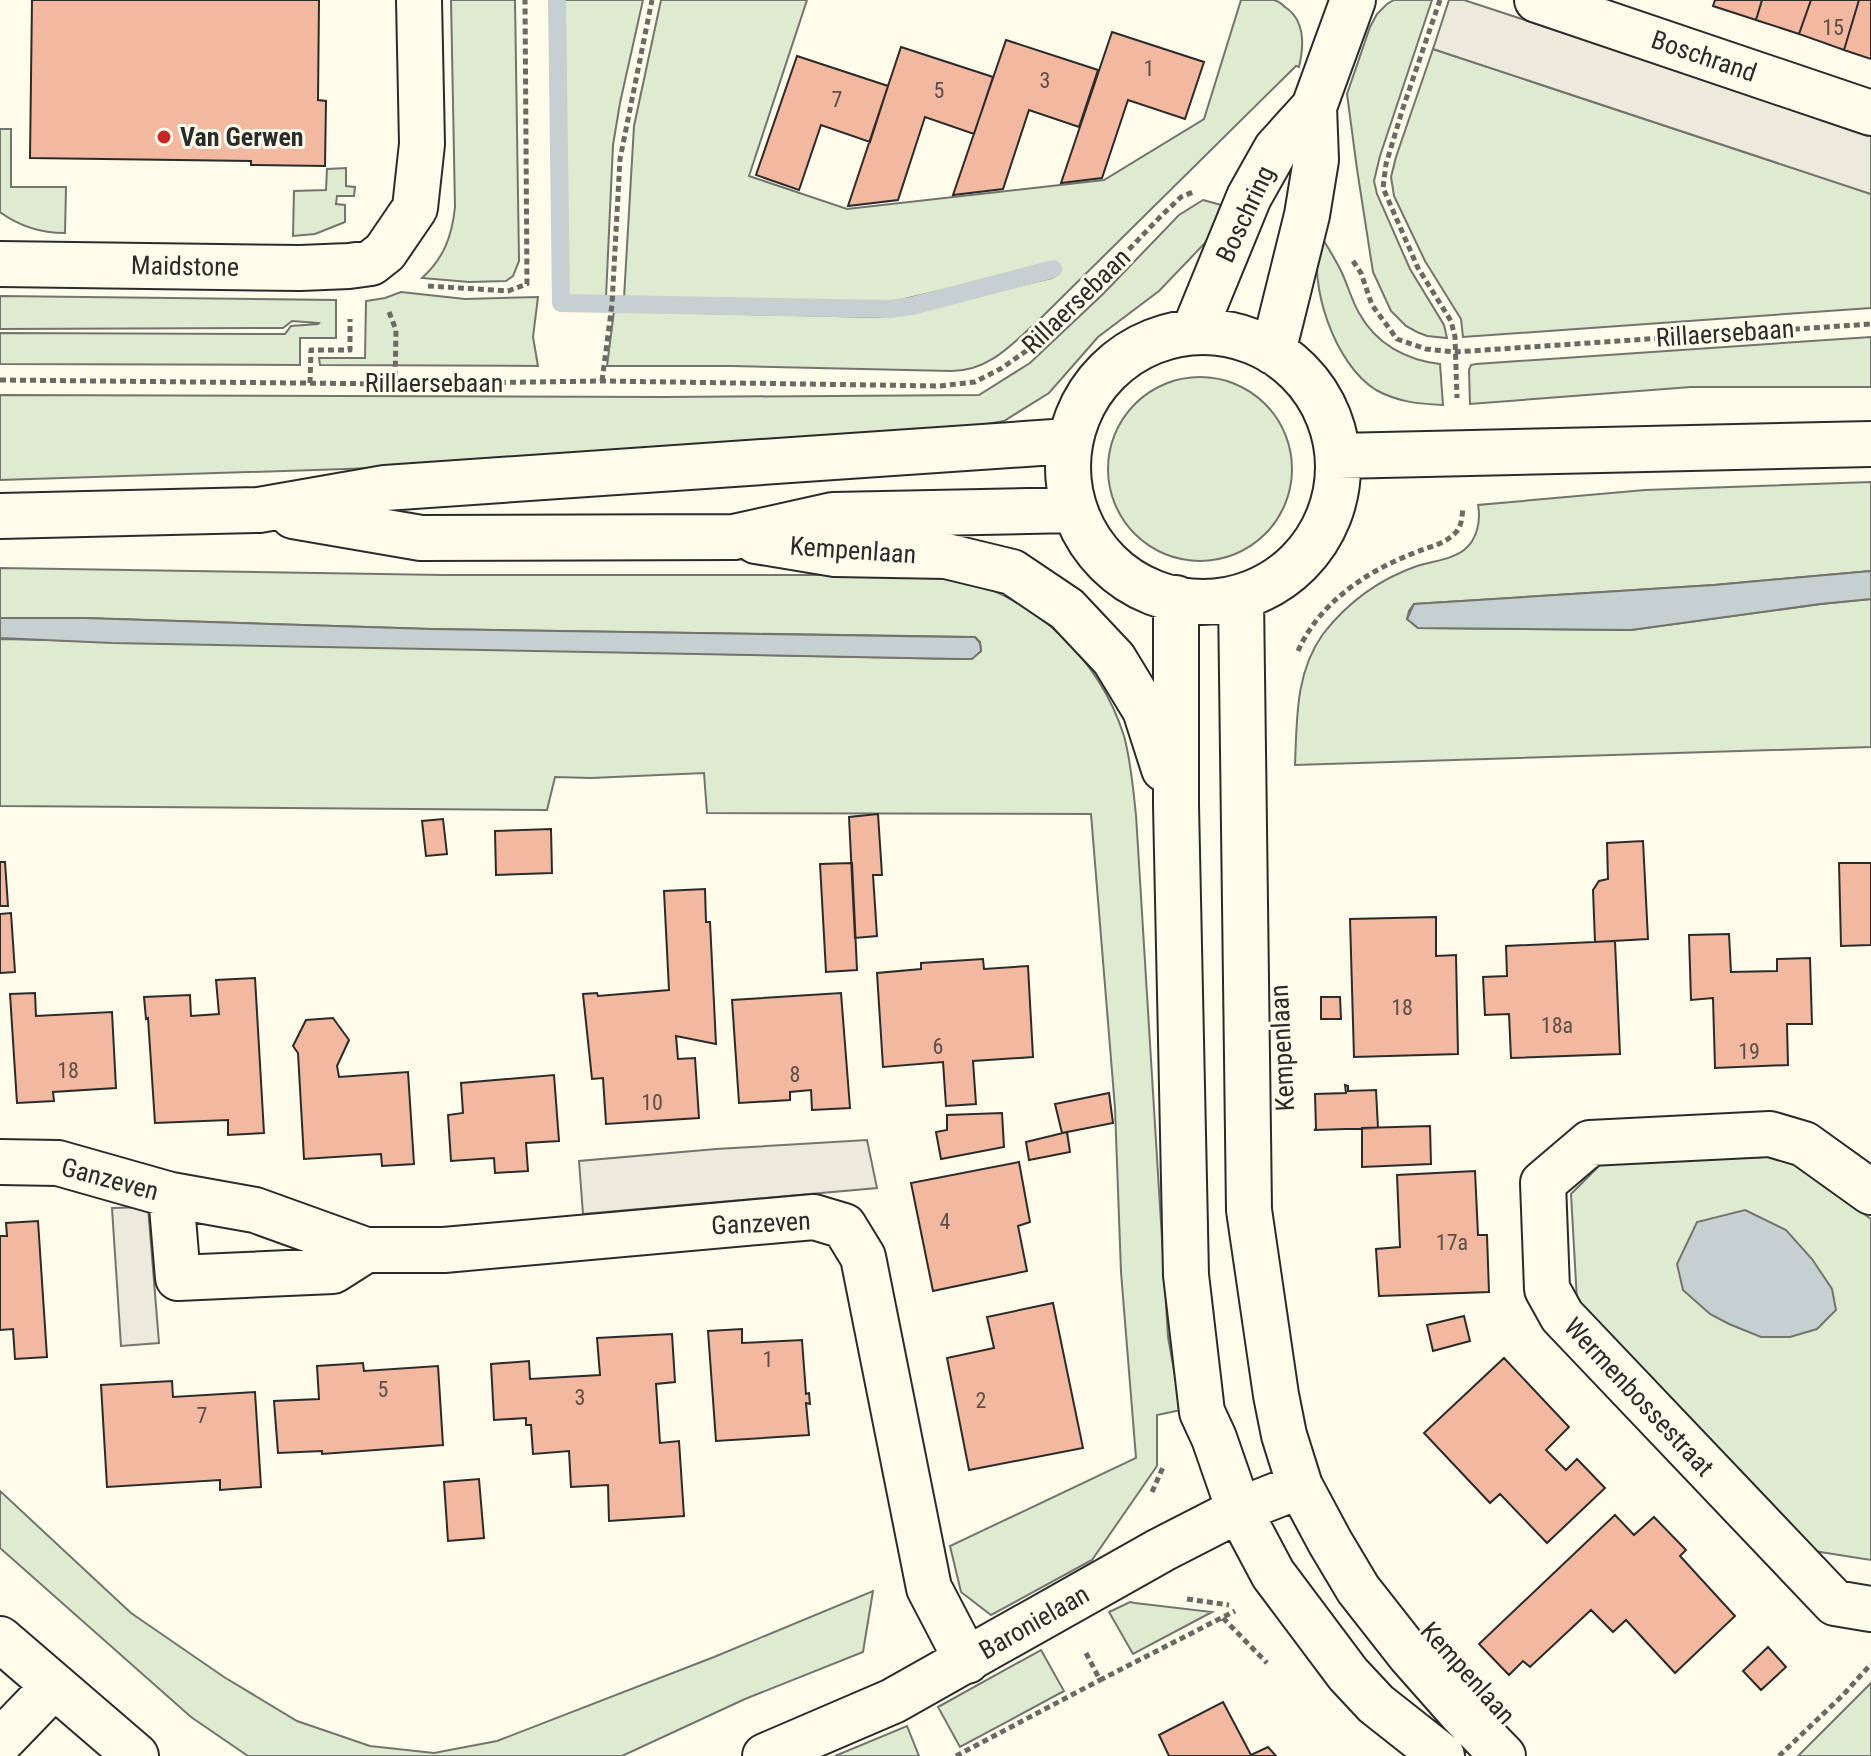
<svg xmlns="http://www.w3.org/2000/svg" width="1871" height="1756" viewBox="0 0 1871 1756" font-family="'Roboto Condensed',sans-serif">
  <rect width="100%" height="100%" fill="#fdfbea"/>
  <path fill="#deebd1" stroke="#74746e" stroke-width="2" d="M451,0h64l4,261 -6,15 -7,5 -37,1 -47,-4c22,-20 30,-42 33,-71z
    M564,0h79l-23,103 -7,42 -7,152h-39z
    M661,0h146l-58,176 98,33 257,-29 100,-61 37,-119c10,0 23,0 33,0 4,1 8,4 11,7 20,13 19,39 14,60l-3,-1 -253,250c-28,25 -52,55 -92,55l-218,-5h-126l7,-55 264,6 19,-2 155,-37 4,-9 -7,-4 -157,37 -268,-4 10,-172z
    M1394,0h38l-52,156 -6,25 3,13 33,75 34,56 3,13 -20,-2 -10,-4 -11,-6 -15,-15 -18,-39 -16,-103 -10,-75 23,-67 7,-13 10,-10z
    M1433,49l438,145v114l-408,29 -2,-18 -36,-58 -31,-65 -3,-19 5,-20z
    M0,129h11v58h55l-1,46c-24,0 -46,-7 -65,-21z
    M346,168v18l9,1 -1,9h-17l-1,8 9,1v17l-30,12 -22,2 1,-45 32,-1 1,-21z
    M1203,200l18,5 -12,33 -5,6 -45,47 -61,46 -49,56 -45,28 -47,8 -581,39 -376,12v-85l664,2 315,-2 51,-32 74,-70 75,-78z
    M1320,238l4,3c6,10 13,21 18,32 6,13 10,28 17,40 17,31 47,47 81,51l3,41c-24,-1 -45,-3 -67,-15 -41,-25 -69,-106 -56,-152z
    M401,292l64,7 73,-2 -5,40 5,29 -218,-1 -1,-7h46l1,-57 19,-3z
    M0,296l336,4v38h-36v27l-300,-1v-31l285,1 6,-8 27,-2 1,-1 -27,-2 -9,7 -283,1z
    M1871,337v50h-180l-221,17 -1,-34 2,-5 5,-1z
    M1108 469a92 92 0 1 1 184 0a92 92 0 1 1-184 0Z
    M1871,482v89l-157,14 -300,19 -5,7 -2,8 11,9 213,2 190,-26 50,-5v148l-576,18c2,-45 0,-92 28,-131 24,-31 57,-55 94,-68 15,-5 34,-6 47,-16 13,-10 17,-29 14,-45l167,-15z
    M0,568l444,7h483c10,2 20,2 30,4 79,18 143,81 167,157 7,25 9,53 12,79l32,522 13,73 -24,5v51l-65,94 -101,55 -30,-23 -11,-46 186,-88 -15,-186 -6,-164 -24,-294 -384,-1 -3,-40 -113,5 -36,-1 -8,33 -547,-4v-167l960,20 12,-1 9,-7 -1,-9 -5,-5 -544,-8 -347,-11h-84z
    M1783,1156l88,63v341l-57,-9 -237,-250 -6,-107 30,-30z
    M0,1491l131,122 93,64 73,44 73,25 64,7 63,-12 217,-84 159,-66 -10,61 -118,47 -123,57h-374l-57,-39 -191,-169z
    M1130,1602l5,1 77,9 -79,42 -24,-42z
    M1041,1650l23,41 -104,56 -22,-40z
    M1871,1683v73h-73z
    M907,1726l12,30h-84z"/>
  <path fill="#eceadb" stroke="#74746e" stroke-width="2" d="M1449,0h15l407,134v60l-438,-145z
    M867,1140l10,48 -294,26 -4,-53 137,-12z
    M148,1207l11,136 -38,3 -9,-138z"/>
  <path fill="#c7d0d0" stroke="#74746e" stroke-width="2" d="M1871,571v28l-51,5 -189,26 -213,-2 -11,-9 7,-15 300,-19z
    M0,618h84l347,11 531,8h13l5,6 1,8 -9,8h-12l-848,-16 -112,-5z
    M1745,1210l41,20 26,29 20,30 4,21 -19,19 -27,8h-29l-32,-13 -19,-10 -27,-24 -6,-26 20,-42z"/>
  <g fill="none" stroke-linecap="round" stroke-linejoin="round">
    <path stroke="#c7d0d0" stroke-width="18" d="M557,0l4,303 329,6 22,-3 141,-37"/>
  </g>
  <path fill="#f2b8a0" stroke="#2b2b2b" stroke-width="2" d="M32,0h287l-1,100 8,1 -1,65 -74,-1v-4l-221,-3z
    M1715,0h47l-6,20 -43,-14z
    M1762,0h49l-12,34 -43,-14z
    M1811,0h48l-15,50 -45,-16z
    M1859,0h12v59l-27,-9z
    M1112,32l92,30 -19,57 -57,-19 -26,78 -41,5z
    M1006,40l92,30 -19,57 -50,-17 -26,79 -50,6z
    M901,47l92,30 -19,57 -49,-17 -27,83 -50,6z
    M797,56l91,30 -18,56 -49,-17 -22,65 -43,-15z
    M878,814l4,61h-9l4,61 -22,2 -6,-121z
    M443,819l4,35 -21,2 -4,-35z
    M551,829l1,44 -56,2 -1,-44z
    M1643,841l5,98 -53,3 -2,-52 6,-9 9,-2 -1,-36z
    M0,862h5l3,44h-8z
    M852,863l5,107 -31,2 -6,-108z
    M1839,863h32v82l-30,1z
    M705,889l1,33h4l6,122 -40,-8 2,23 17,-1 4,60 -93,6 -3,-46 -11,1 -9,-85 14,-1 1,3 71,-6 -5,-99z
    M11,913l4,59 -15,1v-59z
    M1436,917v39l20,-1 2,99 -104,3 -4,-138z
    M1729,934l2,38 46,-1v-12l33,-1 2,66h-25l1,41 -73,3 -2,-70 -22,2 -2,-65z
    M1615,941l5,113 -109,4 -2,-44 -24,1 -2,-38 24,-1 -1,-30z
    M983,959l1,10 44,-3 5,91 -60,4 3,43 -30,2 -3,-44 -60,5 -6,-94 44,-4v-6z
    M255,978l9,155 -36,2v-15l-73,3 -7,-105 -2,1 -2,-22 46,-2 1,21 28,-2 -3,-34z
    M35,993l1,23 76,-4 4,76 -63,4 1,9 -37,2 -7,-109z
    M841,993l9,115 -38,2 -1,-20 -21,2v8l-51,3 -7,-103z
    M1321,997h19l1,22h-20z
    M333,1018l16,22 -12,26 2,11 69,-5 6,92 -32,2 -1,-12 -77,5 -6,-106 -5,-7 13,-26z
    M554,1075l5,66 -33,2 2,28 -33,2 -1,-15 -43,3 -3,-46 15,-2 -2,-30z
    M1345,1085l3,1v5l28,-1 2,38 -64,2 2,-1 -1,-35 31,-1z
    M1109,1093l4,30 -51,10 -7,-29z
    M1002,1113l2,34 -63,12 -5,-27 11,-2v-15z
    M1430,1126l1,38 -69,3v-39z
    M1067,1132l3,20 -41,8 -3,-18z
    M1019,1162l11,60 -12,4 9,45 -94,20 -22,-108z
    M1475,1171l3,64h9l2,57 -110,4 -3,-47 24,-2 -3,-72z
    M38,1221l9,136 -32,2 -2,-30 -13,1v-94h7l-1,-13z
    M1053,1303l30,145 -114,22 -22,-112 47,-10 -7,-31z
    M1464,1316l6,25 -37,10 -6,-26z
    M742,1329v14l60,-3 4,54 3,-1 1,11 -4,-1 3,32 -93,6 -8,-110z
    M672,1334l3,48 -19,2 4,59 19,-2 5,75 -75,5 -1,-36 -37,2 -2,-36 -36,3 -2,-29h-5v-7l-32,2 -3,-56 38,-3 1,18 70,-4 -3,-37z
    M1504,1358l65,69 -23,23 20,20 11,-11 28,29 -58,55 -47,-49 -10,9 -66,-70z
    M363,1363l1,8 74,-5 5,79 -121,9v-3l-44,2 -4,-52 45,-2 -2,-33z
    M172,1381l1,16 82,-5 6,95 -41,3v-10l-113,7 -6,-102z
    M479,1479l5,59 -36,3 -4,-59z
    M1615,1515l19,20 20,-18 32,33 -6,6 55,60 -60,57 -49,-53 -13,12 -22,-22 -61,57 -7,-6 -14,14 -30,-31z
    M1768,1647l18,20 -25,23 -18,-19z
    M1223,1702l28,53 17,-8 8,9h-107l-10,-21z"/>
  <g fill="none" stroke-linecap="round" stroke-linejoin="round">
    <defs>
      <path id="minor" d="M1537,0l334,113
        M0,264l300,4 49,-2 22,-3 14,-11 30,-44 7,-64 -3,-144
        M1194,331l55,-134 27,-48 38,-42
        M1068 467a135 135 0 1 1 270 0a135 135 0 1 1-270 0Z
        M1273,352l34,-137 9,-55 -2,-53 39,-107
        M1338,456l533,-12
        M0,516l259,-6 126,-22 683,-47
        M293,516l128,22 313,-1 99,-22 241,-5
        M756,541l79,13 111,2 66,16 55,37 47,50 31,51 19,59
        M1176,598v207l10,470 16,137 12,26 25,72 34,64 75,100 28,30 66,52
        M1241,598l8,612 27,185 8,40 16,51 30,56 28,47 51,65 53,60 41,42
        M0,1162l58,1 113,32 84,15 111,40h78l370,-33 30,9 19,31 66,331 38,73
        M1871,1192l-67,-48 -34,-10 -180,9 -47,40 4,106 15,27 273,287 36,6
        M171,1195l7,83 155,-7 33,-21
        M0,1639l136,117
        M0,1742l54,-56
        M765,1756l128,-55 268,-151 78,-40 61,-24"/>
    </defs>
    <use href="#minor" stroke="#2b2b2b" stroke-width="48"/>
    <path stroke="#6a6964" stroke-width="5" stroke-dasharray="6 4" stroke-linecap="butt" d="M1440,0l-37,108 -17,56 -3,24 35,80 33,53 4,16 2,61
      M1353,261l8,12 11,32 25,34 29,10 29,3 416,-28
      M428,286l80,5 19,-7 -2,-284
      M389,312l7,18 -1,54
      M0,380l395,4 207,-3 337,5 36,-4 27,-14 41,-29 118,-123 20,-19 12,-5
      M602,381l10,-77 8,-145 32,-159
      M310,383l1,-33h39v-31
      M1298,651c21,-48 69,-80 116,-98 16,-7 31,-8 43,-22 5,-6 5,-16 6,-23
      M1152,1492l12,-27
      M1187,1599l42,6
      M1223,1618l44,45
      M1086,1653l14,27 135,-69
      M956,1756l144,-76
      M1779,1756l64,-61 28,-31"/>
    <use href="#minor" stroke="#fdfbea" stroke-width="44"/>
  </g>
  <circle fill="#c62828" stroke="#fdfbea" stroke-width="3" cx="164" cy="137" r="8"/>
  <g text-anchor="middle" stroke-width="6" stroke-linejoin="round" paint-order="stroke">
    <g font-size="22" fill="#5d4e48">
      <text x="1833" y="35">15</text>
      <text x="1149" y="76">1</text>
      <text x="1045" y="88">3</text>
      <text x="939" y="98">5</text>
      <text x="837" y="107">7</text>
      <text x="1402" y="1015">18</text>
      <text x="1557" y="1033">18a</text>
      <text x="938" y="1054">6</text>
      <text x="1749" y="1059">19</text>
      <text x="68" y="1078">18</text>
      <text x="795" y="1082">8</text>
      <text x="652" y="1110">10</text>
      <text x="945" y="1229">4</text>
      <text x="1452" y="1250">17a</text>
      <text x="768" y="1367">1</text>
      <text x="383" y="1397">5</text>
      <text x="580" y="1405">3</text>
      <text x="981" y="1408">2</text>
      <text x="202" y="1423">7</text>
    </g>
    <g font-size="26" fill="#2b2b2b" stroke="#fdfbea">
      <text transform="translate(1704 56) rotate(19)" y="9">Boschrand</text>
      <text transform="translate(1245 214) rotate(-65)" y="9">Boschring</text>
      <text transform="translate(185 266) rotate(1)" y="9">Maidstone</text>
      <text transform="translate(1076 301) rotate(-44)" y="9">Rillaersebaan</text>
      <text transform="translate(1725 333) rotate(-4)" y="9">Rillaersebaan</text>
      <text x="434" y="392">Rillaersebaan</text>
      <text transform="translate(853 550) rotate(4)" y="9">Kempenlaan</text>
      <text transform="translate(1282 1048) rotate(-93)" y="9">Kempenlaan</text>
      <text transform="translate(110 1179) rotate(15)" y="9">Ganzeven</text>
      <text transform="translate(761 1223) rotate(-3)" y="9">Ganzeven</text>
      <text transform="translate(1639 1397) rotate(47)" y="9">Wermenbossestraat</text>
      <text transform="translate(1034 1622) rotate(-30)" y="9">Baronielaan</text>
      <text transform="translate(1468 1673) rotate(48)" y="9">Kempenlaan</text>
    </g>
    <g font-size="26" font-weight="bold" fill="#2b2b2b" stroke="#fdfbea" text-anchor="start">
      <text x="180" y="146">Van Gerwen</text>
    </g>
  </g>
</svg>
